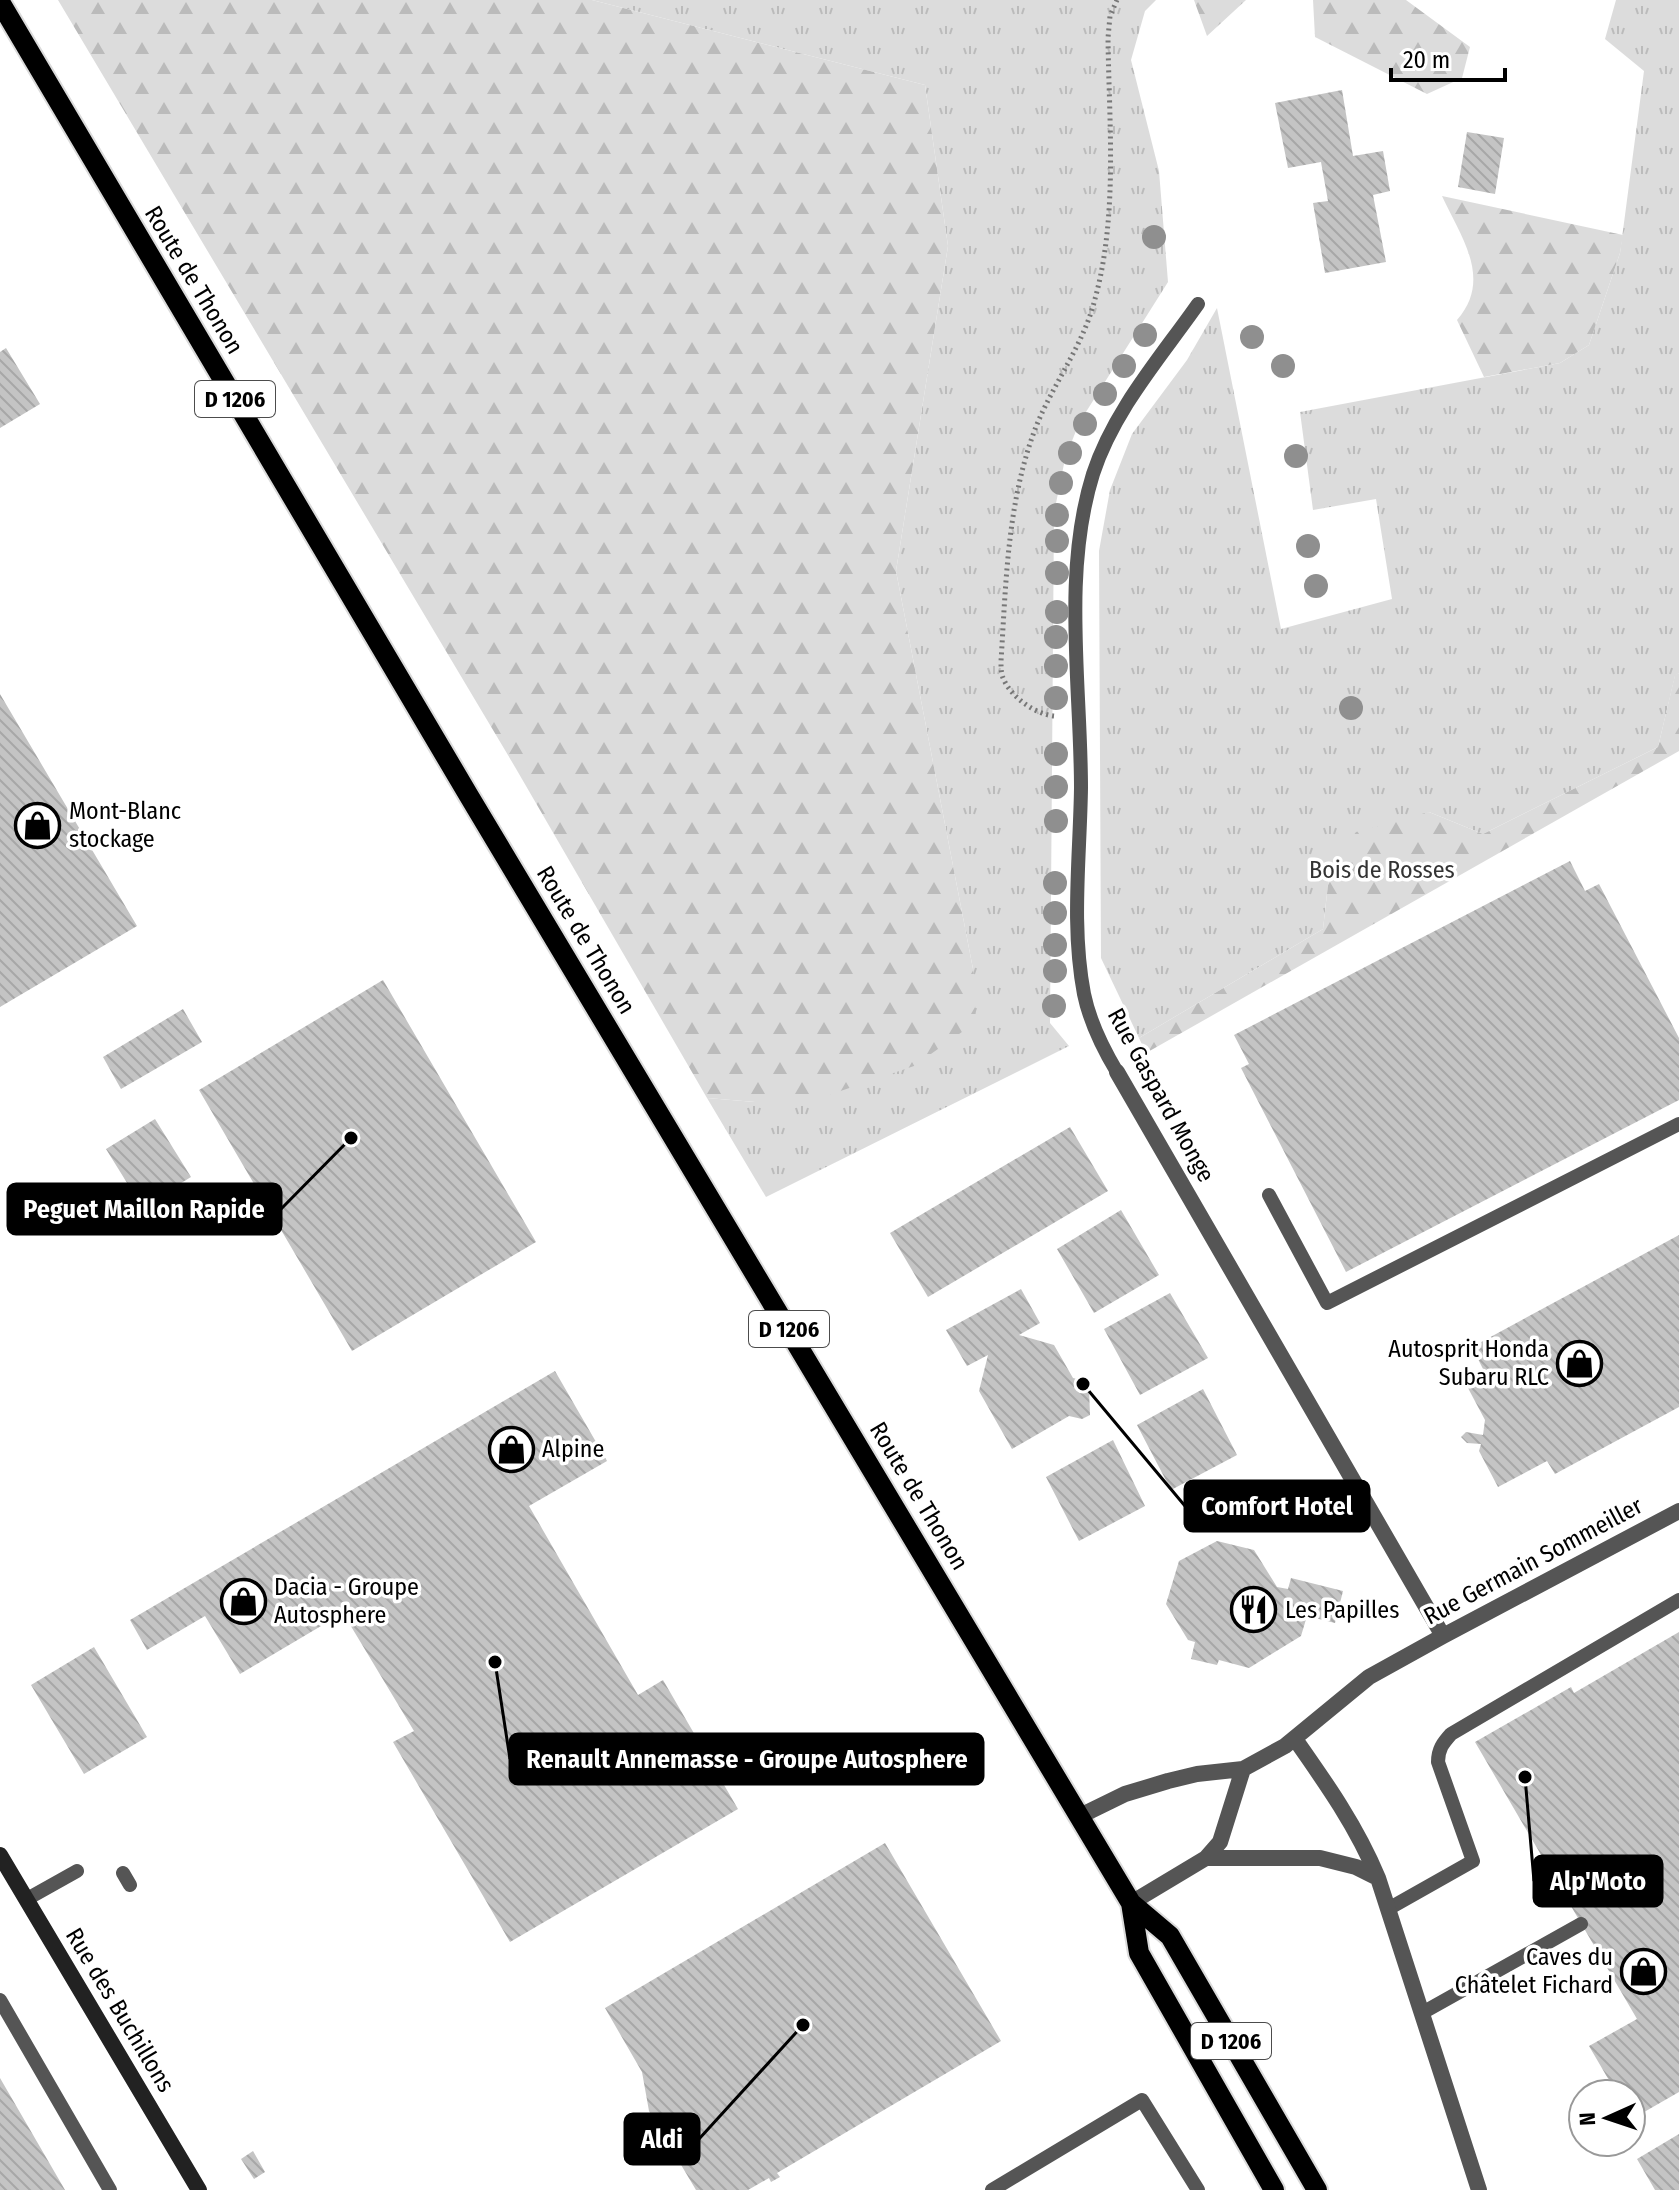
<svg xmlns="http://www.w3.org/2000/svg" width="1679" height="2190" viewBox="0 0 1679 2190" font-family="'Fira Sans Condensed',sans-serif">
  <defs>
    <pattern id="grass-tufts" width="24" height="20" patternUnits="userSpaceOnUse" patternTransform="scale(2)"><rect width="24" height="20" fill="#dcdcdc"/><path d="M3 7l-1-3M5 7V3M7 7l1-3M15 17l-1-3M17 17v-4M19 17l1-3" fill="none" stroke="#bbb"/></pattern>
    <pattern id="forest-firs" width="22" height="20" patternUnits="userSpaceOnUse" patternTransform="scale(2)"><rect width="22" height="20" fill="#dcdcdc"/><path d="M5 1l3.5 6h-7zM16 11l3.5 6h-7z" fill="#bbb"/></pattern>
    <pattern id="building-back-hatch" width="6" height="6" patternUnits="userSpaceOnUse" patternTransform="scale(2)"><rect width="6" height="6" fill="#c4c4c4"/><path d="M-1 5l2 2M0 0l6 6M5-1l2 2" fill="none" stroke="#a7a7a7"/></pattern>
  </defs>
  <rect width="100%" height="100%" fill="#fff"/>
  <path fill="url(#grass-tufts)" d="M592,0h564l-11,11 -14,49 28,111 9,111 -89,141 -14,36 -11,54 -4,510 19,23 -303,151 -59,-99 48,4 218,-133 -77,-398 52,-325 -23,-161z
    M1616,0h63v673l-4,3 -17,71 -175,87 -54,-22 -99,55 -7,62 -184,109 -38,-80 -2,-407 11,-61 22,-56 55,-74 30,-52 64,321 111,-30 -16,-100 -63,11 -13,-98 260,-49 29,-18 31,-92 24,-182 -39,-32z"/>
  <path fill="url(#forest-firs)" d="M58,0h534l333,85 23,161 -52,325 77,398 3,53 -62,44 -100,34 -59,2 -48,-4 -192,-331z
    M1194,0h52l-39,36z
    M1313,0h93l64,47 -8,31 -35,16 -112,-57z
    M1442,196l181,39 -3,18 -31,92 -29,18 -76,14 -27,-57c36,-41 4,-83 -15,-124z
    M1679,673v78l-533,302 -7,-15 184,-109 7,-62 26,-35 73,-20 54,22 175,-87 17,-72z"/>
  <path fill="url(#building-back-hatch)" d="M1342,90l11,66 30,-5 7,40 -17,4 13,67 -61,11 -12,-70 15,-2 -7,-39 -33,6 -13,-65z
    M1467,132l37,6 -9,56 -37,-7z
    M6,348l34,56 -40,24v-76z
    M0,694l137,232 -137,81z
    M1570,861l15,30 14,-7 80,154v62l-333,172 -105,-204 8,-4 -15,-29z
    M383,980l153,262 -184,109 -153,-261z
    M183,1009l19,33 -81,47 -18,-32z
    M155,1119l36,58 -49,30 -36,-58z
    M1070,1127l38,64 -180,106 -38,-64z
    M1121,1210l38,65 -65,38 -37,-64z
    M1679,1235v172l-124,67 -8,-13 -49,26 -19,-36 2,-7 -14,-1 -6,-6 5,-5 17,3 2,-15 -17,-32 20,-9 -16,-32z
    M1021,1289l19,34 -21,12 35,10 19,33 12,3 4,7 1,27 -8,4 -13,-3 -57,33 -33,-58 9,-36 -21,11 -21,-36z
    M1170,1293l38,65 -68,37 -36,-66z
    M555,1371l52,90 -78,45 109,189 25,-15 75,129 -228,133 -117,-200 21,-11 -71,-118 -103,61 -35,-58 -58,34 -17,-30z
    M1203,1389l34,66 -66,35 -34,-65z
    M1113,1440l32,66 -66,35 -33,-64z
    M1217,1541l37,9 23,37 11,2 3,-11 52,13 -8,32 -28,-7 -6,20 -52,32 -30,-8 -2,5 -26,-6 4,-17 -7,-2 -22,-36 13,-43z
    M1679,1632v460l-47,27 -1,-25h-14l-28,-48 48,-27 -162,-277 96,-55 3,6z
    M94,1647l53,90 -63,37 -53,-89z
    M885,1843l116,198 -224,132 3,4 -9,5 -2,-4 -21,12h-52l-47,-79 -7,-39 -37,-64z
    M0,2078l65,112h-65z
    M1679,2134v56h-24l-18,-31z
    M253,2151l12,21 -11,7 -13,-20z"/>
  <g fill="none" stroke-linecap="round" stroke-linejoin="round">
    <defs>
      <path id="primary" d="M0,2l469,794 662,1107 39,33 147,254
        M1131,1903l8,50 135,237"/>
    </defs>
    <use href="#primary" stroke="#dbdbdb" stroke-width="24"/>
    <path stroke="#777" stroke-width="5" stroke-dasharray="2 4" stroke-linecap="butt" d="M1054,716c-20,-2 -46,-21 -52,-41 -1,-5 -1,-9 -1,-14 5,-77 6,-155 33,-229 17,-46 49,-85 61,-133 23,-84 14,-175 13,-261l2,-22 7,-16"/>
    <path stroke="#555" stroke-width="14" d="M1117,1072c-15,-25 -27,-49 -33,-78 -13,-68 -4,-137 -3,-206 0,-102 -19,-215 12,-314 21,-64 67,-116 105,-170
      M1269,1195l58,108 352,-179
      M123,1873l7,12
      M27,1899l50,-28
      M1388,1909l85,-48 -35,-99c0,-13 5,-19 13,-28l228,-134
      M0,2000l110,190
      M1422,2013l159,-89
      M992,2190l150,-90 56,90"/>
    <path stroke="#555" stroke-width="16" d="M1117,1072l326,564
      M1295,1739c31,44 62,88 83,139l101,312
      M1080,1816l45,-22 43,-13 29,-7 46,-5 42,-23 84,-69 74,-41 236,-125
      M1206,1858h114l36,9 22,11
      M1131,1903l75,-45 14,-16 23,-73"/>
    <path stroke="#222" stroke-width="16" d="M0,1855l199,335"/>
    <use href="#primary" stroke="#000" stroke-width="20"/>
  </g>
  <g fill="#8f8f8f">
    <circle cx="1154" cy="237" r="12"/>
    <circle cx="1145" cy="335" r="12"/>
    <circle cx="1252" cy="337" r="12"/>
    <circle cx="1124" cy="366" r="12"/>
    <circle cx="1283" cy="366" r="12"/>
    <circle cx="1105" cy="394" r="12"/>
    <circle cx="1085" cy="424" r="12"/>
    <circle cx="1070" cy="453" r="12"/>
    <circle cx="1296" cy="456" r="12"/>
    <circle cx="1061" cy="483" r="12"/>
    <circle cx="1057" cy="515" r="12"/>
    <circle cx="1057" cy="541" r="12"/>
    <circle cx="1308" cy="546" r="12"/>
    <circle cx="1057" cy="573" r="12"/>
    <circle cx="1316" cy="586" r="12"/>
    <circle cx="1057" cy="612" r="12"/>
    <circle cx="1056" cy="637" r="12"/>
    <circle cx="1056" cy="666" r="12"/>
    <circle cx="1056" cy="698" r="12"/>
    <circle cx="1351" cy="708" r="12"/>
    <circle cx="1056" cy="754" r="12"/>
    <circle cx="1056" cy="787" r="12"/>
    <circle cx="1056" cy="821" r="12"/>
    <circle cx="1055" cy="883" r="12"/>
    <circle cx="1055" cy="913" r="12"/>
    <circle cx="1055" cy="945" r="12"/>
    <circle cx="1055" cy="971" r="12"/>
    <circle cx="1054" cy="1006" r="12"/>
  </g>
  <defs>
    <symbol id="shop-ring" viewBox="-11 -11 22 22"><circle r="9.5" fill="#fff" stroke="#000" stroke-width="1.5"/><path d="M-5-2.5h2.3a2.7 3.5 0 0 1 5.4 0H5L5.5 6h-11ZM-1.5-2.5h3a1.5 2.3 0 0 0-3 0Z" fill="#000"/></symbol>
    <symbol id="restaurant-ring" viewBox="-11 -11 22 22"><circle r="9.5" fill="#fff" stroke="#000" stroke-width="1.5"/><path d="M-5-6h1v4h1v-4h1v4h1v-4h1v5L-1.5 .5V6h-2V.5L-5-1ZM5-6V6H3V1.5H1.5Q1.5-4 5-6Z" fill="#000"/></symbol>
  </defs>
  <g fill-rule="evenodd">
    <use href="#shop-ring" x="12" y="800" width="51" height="51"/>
    <use href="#shop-ring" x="1554" y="1338" width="51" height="51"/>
    <use href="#shop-ring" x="486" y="1424" width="51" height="51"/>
    <use href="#shop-ring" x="218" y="1576" width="51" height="51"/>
    <use href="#restaurant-ring" x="1228" y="1584" width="51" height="51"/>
    <use href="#shop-ring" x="1618" y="1946" width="51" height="51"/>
  </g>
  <g text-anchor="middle" stroke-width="7" stroke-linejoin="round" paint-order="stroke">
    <g fill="#fff" stroke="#4c4c4c" stroke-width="2">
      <rect x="195" y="381" width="80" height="36" rx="6"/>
      <rect x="749" y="1311" width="80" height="36" rx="6"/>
      <rect x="1191" y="2023" width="80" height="36" rx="6"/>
    </g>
    <g font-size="22" font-weight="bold" fill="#000">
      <text x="235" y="407">D 1206</text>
      <text x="789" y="1337">D 1206</text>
      <text x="1231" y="2049">D 1206</text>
    </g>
    <g font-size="24" fill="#000" stroke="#fff">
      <text transform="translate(194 280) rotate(59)" y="8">Route de Thonon</text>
      <text transform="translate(586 940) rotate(59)" y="8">Route de Thonon</text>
      <text transform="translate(1161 1095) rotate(61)" y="8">Rue Gaspard Monge</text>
      <text transform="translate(919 1496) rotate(59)" y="8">Route de Thonon</text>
      <text transform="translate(1533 1561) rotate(-28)" y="8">Rue Germain Sommeiller</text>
      <text transform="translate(120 2010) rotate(59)" y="8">Rue des Buchillons</text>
    </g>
    <g font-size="24" fill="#000" stroke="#fff" text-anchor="start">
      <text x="69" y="819">Mont-Blanc<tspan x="69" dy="28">stockage</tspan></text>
      <text x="1549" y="1357" text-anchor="end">Autosprit Honda<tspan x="1549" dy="28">Subaru RLC</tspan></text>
      <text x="542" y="1457">Alpine</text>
      <text x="274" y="1595">Dacia - Groupe<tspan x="274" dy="28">Autosphere</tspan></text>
      <text x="1285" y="1618">Les Papilles</text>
      <text x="1613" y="1965" text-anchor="end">Caves du<tspan x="1613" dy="28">Châtelet Fichard</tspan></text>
    </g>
    <g font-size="24" fill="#333" stroke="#fff">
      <text x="1382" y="878">Bois de Rosses</text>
    </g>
  </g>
  <path fill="none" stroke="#000" stroke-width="3" d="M351 1138L281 1209M1083 1384L1185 1506M495 1662L510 1759M1525 1777L1534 1881M803 2025L699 2139"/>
  <g fill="#000" stroke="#fff" stroke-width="3">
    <circle cx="351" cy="1138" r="8"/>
    <circle cx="1083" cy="1384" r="8"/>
    <circle cx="495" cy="1662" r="8"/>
    <circle cx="1525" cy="1777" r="8"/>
    <circle cx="803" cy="2025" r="8"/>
  </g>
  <g fill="#000" stroke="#000" stroke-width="3">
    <rect x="8" y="1184" width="273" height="50" rx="8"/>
    <rect x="1185" y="1481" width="184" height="50" rx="8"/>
    <rect x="510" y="1734" width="473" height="50" rx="8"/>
    <rect x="1534" y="1856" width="128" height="50" rx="8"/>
    <rect x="625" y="2114" width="74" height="50" rx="8"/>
  </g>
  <g font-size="26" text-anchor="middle" font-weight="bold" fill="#fff">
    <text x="144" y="1218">Peguet Maillon Rapide</text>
    <text x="1277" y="1515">Comfort Hotel</text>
    <text x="747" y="1768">Renault Annemasse - Groupe Autosphere</text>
    <text x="1598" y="1890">Alp'Moto</text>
    <text x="662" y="2148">Aldi</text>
  </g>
  <g transform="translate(1607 2118) rotate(267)"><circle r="38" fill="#ffffff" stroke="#999999" stroke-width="2"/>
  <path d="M0-6L14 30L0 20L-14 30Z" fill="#000000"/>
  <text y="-12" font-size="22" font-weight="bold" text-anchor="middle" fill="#000000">N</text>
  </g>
  <path d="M1391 68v12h114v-12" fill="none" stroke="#000000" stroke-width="4"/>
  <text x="1403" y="68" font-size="24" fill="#000000" stroke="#ffffff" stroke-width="6" paint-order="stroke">20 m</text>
</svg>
